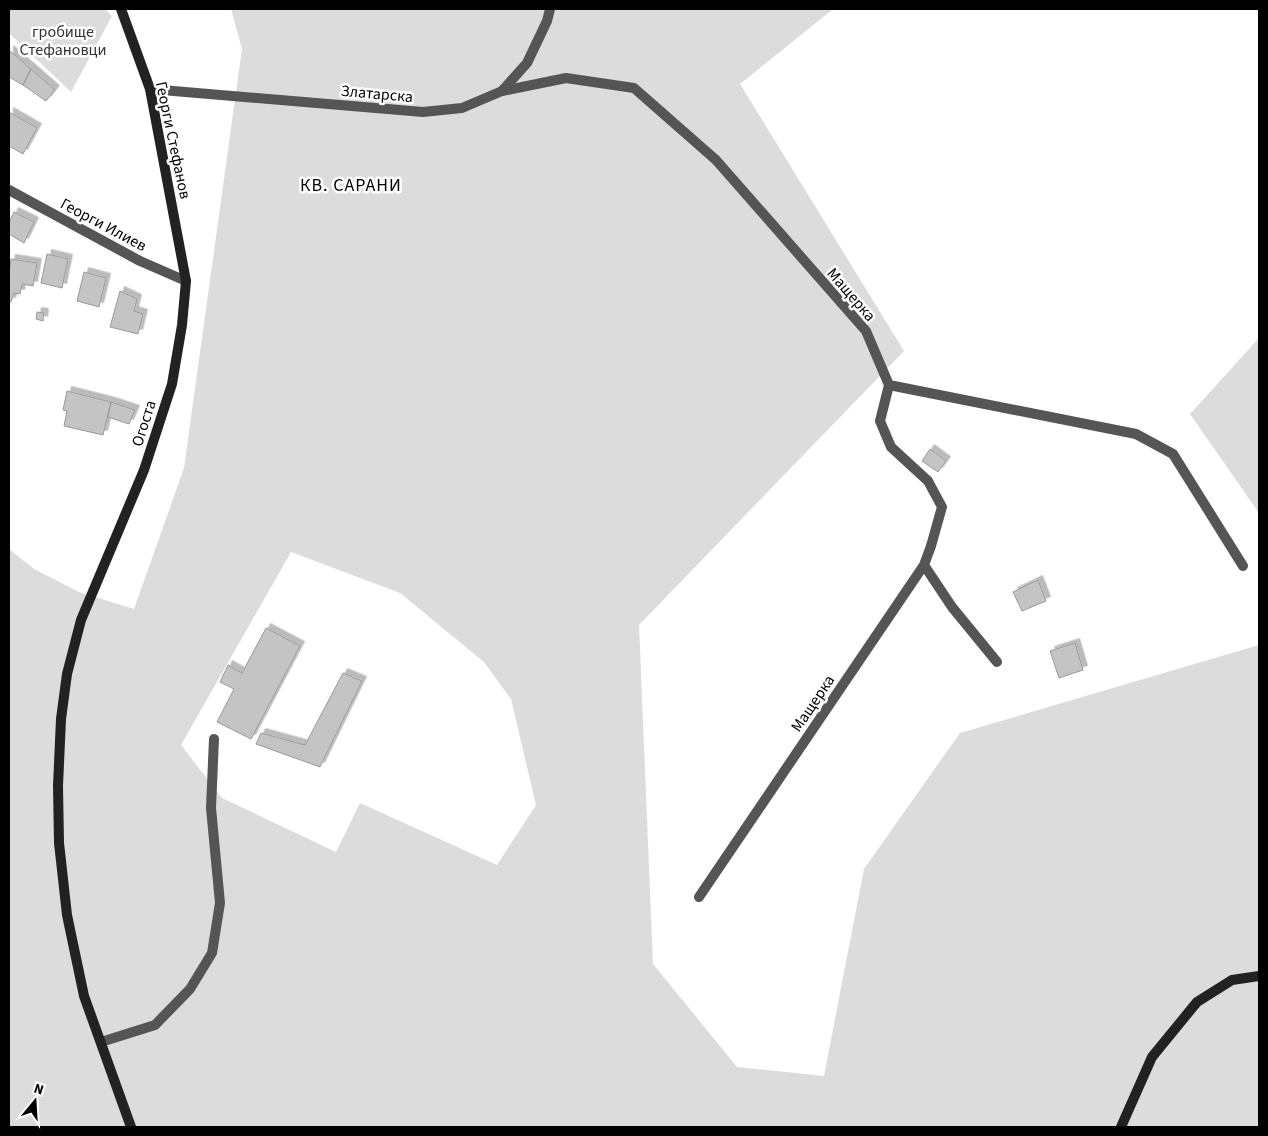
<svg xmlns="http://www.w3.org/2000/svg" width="1268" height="1136" viewBox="0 0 1268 1136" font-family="'Source Sans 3',sans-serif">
  <defs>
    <filter id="shadow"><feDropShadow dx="4.5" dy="-4.5" stdDeviation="0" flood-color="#0004"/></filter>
  </defs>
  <rect width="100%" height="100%" fill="#fff"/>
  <path fill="#dcdcdc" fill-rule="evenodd" d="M9,9h96l7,7 -41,76 -62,-59z
    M231,9h602l-93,75 164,267 -265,274 14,339 84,103 87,9 40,-207 96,-136 299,-88v482h-1250v-578l25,20 45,23 55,17 50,-141 58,-419zM291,552l109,41 84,69 27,37 25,106 -39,60 -137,-62 -24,49 -114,-54 -41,-53z
    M1259,338v175l-69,-99z"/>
  <path fill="#c4c4c4" stroke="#999" filter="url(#shadow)" d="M9,50l22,19 -8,16 -14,-8z
    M31,69l24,21 -9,11 -23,-16z
    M9,112l28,16 -14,26 -14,-8z
    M14,212l20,10 -10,21 -15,-9v-11z
    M47,254l21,5 -6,29 -21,-5z
    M11,259l26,4 -4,23 -11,-2 -2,10 -6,-1 -3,9h-2v-29z
    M84,272l22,6 -7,29 -22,-6z
    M120,291l17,8 -3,12 9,3 -5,20 -28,-7z
    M37,312l7,1 -1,8 -7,-2z
    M67,391l44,11 -8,33 -39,-9 3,-15 -4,-1z
    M111,402l24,8 -6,14 -21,-7z
    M930,449l16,12 -8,11 -16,-11z
    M1038,580l8,21 -24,10 -9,-19z
    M266,628l34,18 -49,93 -34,-17 17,-33 -14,-7 8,-17 14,8z
    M1075,643l8,27 -24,8 -9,-27z
    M343,673l19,8 -42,86 -64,-23 5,-11 44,12z"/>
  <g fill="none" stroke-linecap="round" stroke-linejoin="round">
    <path stroke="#555" stroke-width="10" d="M502,91l64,-13 68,10 82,72 150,171 23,54 -9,36 11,26 37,34 14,26 -11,39 -7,19 -225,332
      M889,385l247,49 37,20 70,112
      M924,565l28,42 45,55
      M101,1042l54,-17 35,-36 22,-36 8,-50 -9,-95 3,-69"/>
    <path stroke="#555" stroke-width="10" d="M150,89l273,23 39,-4 40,-17 25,-28 20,-42 3,-12
      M9,190l131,71 46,20"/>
    <path stroke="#222" stroke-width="10" d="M121,9l29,80 36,192 -4,44 -10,59 -28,86 -63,150 -14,54 -6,45 -3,67 1,57 8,72 17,81 47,131
      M1121,1127l31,-70 45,-55 35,-22 27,-4"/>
  </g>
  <g text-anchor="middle" stroke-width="5" stroke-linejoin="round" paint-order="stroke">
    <g font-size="16" fill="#333" stroke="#fff">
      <text x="63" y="37">гробище<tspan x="63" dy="18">Стефановци</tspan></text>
    </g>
    <g font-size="16" fill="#000" stroke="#fff">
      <text transform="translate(377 93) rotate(5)" y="6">Златарска</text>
      <text transform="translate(174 140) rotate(78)" y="6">Георги Стефанов</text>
      <text transform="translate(104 224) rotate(28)" y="6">Георги Илиев</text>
      <text transform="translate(852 294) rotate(49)" y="6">Мащерка</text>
      <text transform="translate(143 423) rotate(-72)" y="6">Огоста</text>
      <text transform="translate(812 703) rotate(-56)" y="6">Мащерка</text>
    </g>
    <g font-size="18" letter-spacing="1" fill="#000" stroke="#fff">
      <text x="351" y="191">КВ. САРАНИ</text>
    </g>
  </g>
  <rect width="1268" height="1136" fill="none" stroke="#000000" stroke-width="20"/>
  <g transform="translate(35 1101) rotate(18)" stroke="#ffffff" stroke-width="4" paint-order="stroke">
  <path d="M0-4L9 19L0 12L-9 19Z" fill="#000000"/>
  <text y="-8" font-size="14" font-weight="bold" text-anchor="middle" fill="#000000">N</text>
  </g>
</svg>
